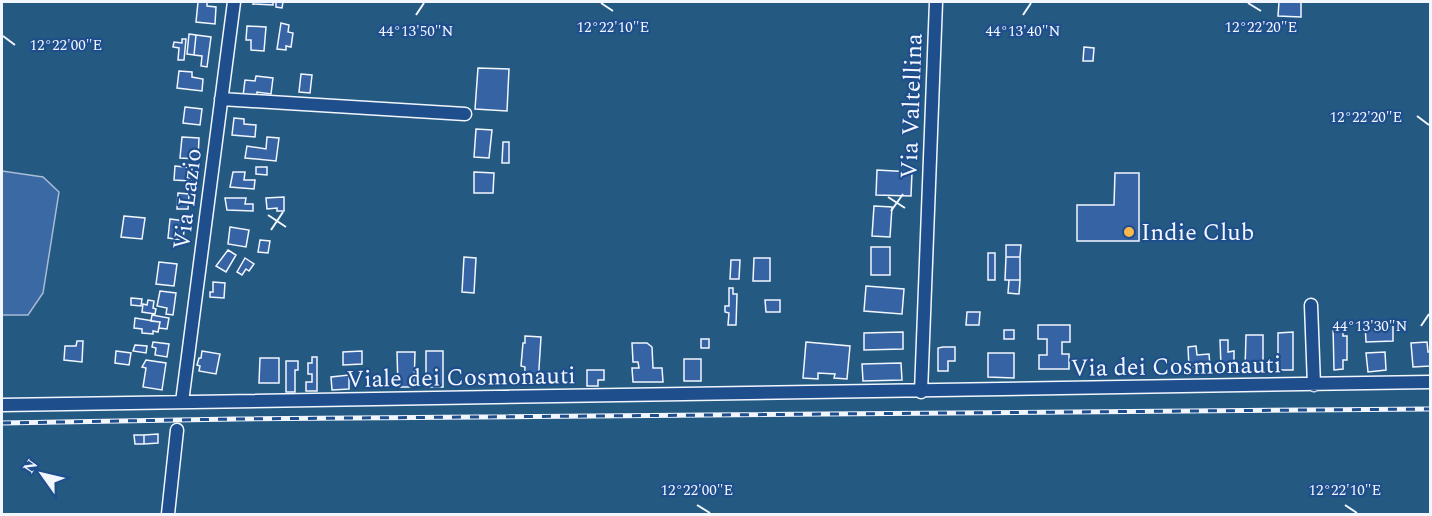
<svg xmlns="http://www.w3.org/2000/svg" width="1432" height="516" viewBox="0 0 1432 516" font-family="Spectral,serif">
  <rect width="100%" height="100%" fill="#1f4e8c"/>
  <path fill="#245a82" stroke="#a8bbd7" stroke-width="1.5" d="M2,2h1428v512h-1428z"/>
  <path fill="#3b69a3" stroke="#a8bbd7" stroke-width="1.5" d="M2,171l41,6 16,15 -16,101 -15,22h-26z"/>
  <path fill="#3563a3" stroke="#f2f6ff" stroke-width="1.5" d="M198,2h9v4l9,1 -1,17 -19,-2z
    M254,2h19v3l-20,-1z
    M276,2h7l-1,6 -6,-1z
    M1279,2h22v15l-23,-1z
    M281,23l8,2 -1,7 5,1 -2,14 -5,-1v4l-9,-1z
    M247,26l19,1 -2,24 -13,-1v-10h-5z
    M189,34l7,1 -2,20 -7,-1z
    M196,35l15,2 -4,30 -6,-1 1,-10 -8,-1z
    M182,39h4l-2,21h-6l1,-12 -6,-1 1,-5 8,1z
    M1084,47l10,1 -1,13h-10z
    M478,68l31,1 -2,42 -32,-2z
    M179,71l13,1v5l11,2 -1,12 -25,-3z
    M301,74l11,1 -2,18 -11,-1z
    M256,76l17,2 -2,16 -14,-2v6l-14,-2 2,-16 10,1z
    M185,107l17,2 -2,16 -17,-2z
    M234,118l10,1v5l12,1 -1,12 -23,-2z
    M476,129l16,1 -3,28 -15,-1z
    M182,137l17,1 -1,21 -18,-1z
    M267,137l12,1 -3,23 -31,-3 2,-12 19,3z
    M503,142h6v21h-7z
    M175,166l17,2 -1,13 -17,-1z
    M256,167h11v8l-11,-1z
    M877,170l35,2 -1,24 -35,-1z
    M233,172h12l-1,8h11l-1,9 -24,-2z
    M474,172l20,1 -1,20h-19z
    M1115,173h24v68h-62v-36h37z
    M178,193l11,1 -1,15h-11z
    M284,197v14h-7v-3l-10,1 -1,-11z
    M225,198h21l-1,6h8v7l-26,-1z
    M874,206l18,1 -2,30 -18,-1z
    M124,216l21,2 -3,21 -21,-2z
    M170,219l15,2 -2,19 -15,-2z
    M230,227l19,3 -3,17 -18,-3z
    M260,240l10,1 -2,12 -10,-1z
    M1006,245h15l-1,12h-14z
    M871,247h19v28h-19z
    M228,250l8,5 -10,17 -10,-6z
    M988,253h7v27h-7z
    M464,257l12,1 -2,35 -12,-1z
    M1006,257h14v23h-15z
    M245,258l9,6 -5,7 -3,-2 -4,6 -5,-3z
    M754,258h16v23h-17z
    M731,260h9l-1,19h-9z
    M159,262l18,2 -3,22 -18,-2z
    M1009,280h11l-1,14 -11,-1z
    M213,282l12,1 -1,15 -14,-1v-5h3z
    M866,286l38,3 -2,25 -38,-3z
    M729,288h4v6h4l-1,31h-8l1,-12 -4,-1v-6h4z
    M160,291l16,2 -3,22 -7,-1 1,-6 -10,-2z
    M131,298l11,1 -1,7 -10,-1z
    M148,300l6,1 -1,7 3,1 -1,5 -13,-2 1,-8 4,1z
    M765,300h15v12h-14z
    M967,312h13l-1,13h-13z
    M152,315l17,3 -2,11 -8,-1 1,-6 -9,-1z
    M135,318l25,4 -2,10 -5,-1v3l-11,-1v-4l-8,-1z
    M1375,322v2h18v17l-27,1 -1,-19z
    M1038,325h32v17h-8v12h7v15h-30v-14h8v-16h-9z
    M1333,326h10v10h4v24h-4v9l-9,1z
    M1004,330h10v9h-10z
    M903,332v17l-39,1v-17z
    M1293,332v38h-15v-37z
    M1246,335h17v36l-18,-1z
    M525,336l16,1 -3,47 -14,-1 1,-16 -4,-1 2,-23h2z
    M701,339h8v9h-8z
    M1220,340h8v12l6,-1v15h-13z
    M77,341h6l-1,21 -18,-2 1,-14h11z
    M153,342l16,2 -2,13 -12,-2 1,-7 -4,-1z
    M806,342l44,4 -3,33 -13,-1 1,-4 -17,-1v6l-15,-1z
    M1427,342l1,10h2v14l-17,1 -2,-24z
    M632,343h15l5,4 1,21h9l1,14h-30l-1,-14h7l-1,-6h-5z
    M135,345l12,1 -1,7 -13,-2z
    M1196,346l1,9 12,-1 1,12 -21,1 -1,-20z
    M943,347h12v14h-7v10h-10v-23z
    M116,351l15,2 -2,12 -14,-2z
    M202,351l18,3 -4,20 -17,-3 1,-5 -3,-1 2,-7h2z
    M362,351v13l-19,1v-13z
    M426,351h17v36h-17z
    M397,352h18l-1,35h-16z
    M1385,352l1,18 -18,2 -2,-19z
    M988,353h26v25l-26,-1z
    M312,357h5v34h-11v-9h6v-8h-4v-11h4z
    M260,358h19v25h-20z
    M684,359h17v22h-17z
    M146,360l20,3 -4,27 -19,-3 3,-19 -4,-1z
    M286,361h12v9h-3v22h-9z
    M901,363l1,17 -39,1 -1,-17z
    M587,370h17v10h-6v6h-11z
    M349,375v14l-17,1 -1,-13z
    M158,434v9l-14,1v-9z
    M134,435h10v9h-9z"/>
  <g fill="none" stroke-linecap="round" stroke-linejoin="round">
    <defs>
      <path id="minor" d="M221,99l244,15
        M1311,305l3,80
        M921,392l15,-390
        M182,402l52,-400
        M2,405l1428,-23
        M168,514l9,-84"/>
    </defs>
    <use href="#minor" stroke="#f2f6ff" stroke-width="15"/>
    <use href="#minor" stroke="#1f4e8c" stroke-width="12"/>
    <defs>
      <path id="rail" d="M2,423l234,-4 1194,-10"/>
    </defs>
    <use href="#rail" stroke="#f2f6ff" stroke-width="5"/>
    <use href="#rail" stroke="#1f4e8c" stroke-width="3" stroke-dasharray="9" stroke-linecap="butt"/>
  </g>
  <path fill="none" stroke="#f2f6ff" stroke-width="2" d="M601,3l12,8M1248,3l13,8M416,15l8,-12M1023,15l8,-12M3,36l12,9M1417,116l12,9M888,197l17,11M891,211l12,-17M268,215l18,12M271,230l12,-18M1421,326l8,-12M697,505l13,8M1345,505l12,8"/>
  <circle fill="#ffb74d" stroke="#1f4e8c" stroke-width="2" cx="1129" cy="232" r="6"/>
  <g text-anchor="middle" stroke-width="4.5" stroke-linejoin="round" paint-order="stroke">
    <g font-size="24" fill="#f2f6ff" stroke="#1f4e8c">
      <text transform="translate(911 106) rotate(-88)" y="8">Via Valtellina</text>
      <text transform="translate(187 199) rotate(-83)" y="8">Via Lazio</text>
      <text transform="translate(1176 366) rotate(-1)" y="8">Via dei Cosmonauti</text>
      <text transform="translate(461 377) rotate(-1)" y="8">Viale dei Cosmonauti</text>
    </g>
    <g font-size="24" fill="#f2f6ff" stroke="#1f4e8c" text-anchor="start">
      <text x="1141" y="240">Indie Club</text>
    </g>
  </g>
  <g font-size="15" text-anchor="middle" fill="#f2f6ff" stroke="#1f4e8c" stroke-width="4.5" stroke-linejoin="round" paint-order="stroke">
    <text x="613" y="32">12°22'10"E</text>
    <text x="1261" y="32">12°22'20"E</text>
    <text x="416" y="36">44°13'50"N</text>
    <text x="1023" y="36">44°13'40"N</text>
    <text x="66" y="50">12°22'00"E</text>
    <text x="1366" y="122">12°22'20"E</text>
    <text x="1370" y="331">44°13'30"N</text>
    <text x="697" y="495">12°22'00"E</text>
    <text x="1345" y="495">12°22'10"E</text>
  </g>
  <rect width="1432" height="516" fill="none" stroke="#f2f6ff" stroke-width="6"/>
  <g transform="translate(42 474) rotate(304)" stroke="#1f4e8c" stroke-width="4.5" paint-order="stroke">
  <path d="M0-4.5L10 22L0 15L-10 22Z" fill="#f2f6ff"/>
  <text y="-9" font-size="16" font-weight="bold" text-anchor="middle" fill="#f2f6ff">N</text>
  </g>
</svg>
